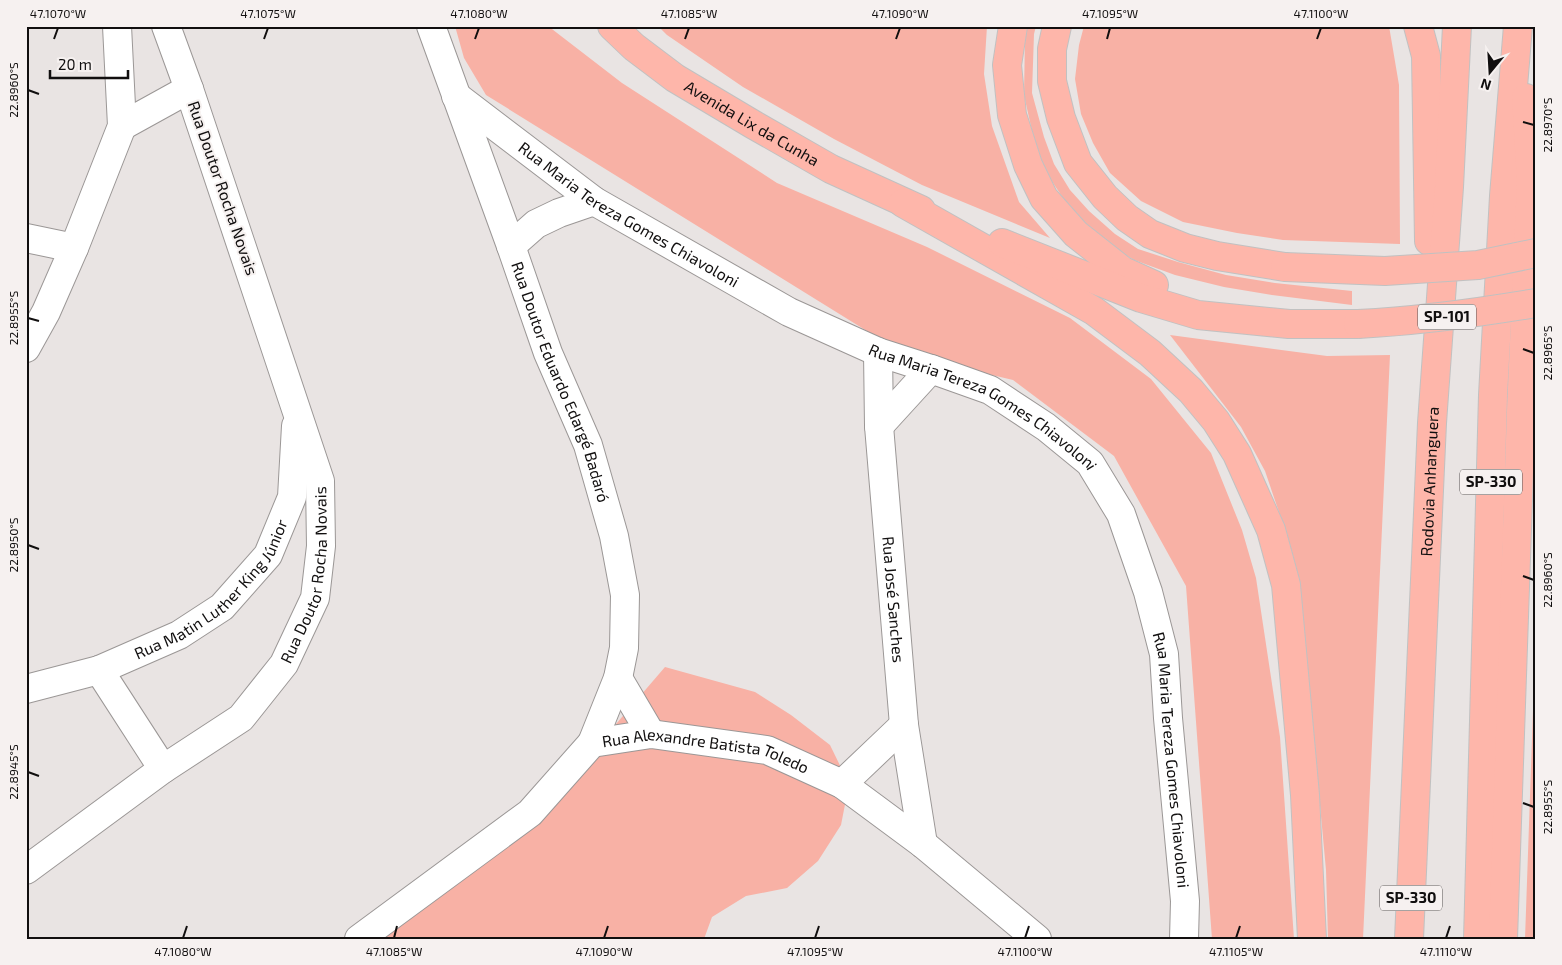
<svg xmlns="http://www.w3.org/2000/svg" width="1562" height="965" viewBox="0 0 1562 965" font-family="'Exo 2',sans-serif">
  <rect width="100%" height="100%" fill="#e9e4e3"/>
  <path fill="#f8b1a5" d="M455,26h93l74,57 155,100 150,64 143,71 81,61 60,74 31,77 14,48 24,159 14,202h-82l-26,-353 -72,-130 -101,-76 -109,-26 -418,-259 -22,-37z
    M658,26h329l-3,48 8,52 27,76 31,36 -128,-53 -88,-46 -91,-52 -76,-52z
    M1027,26h9l-2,8 -2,59 12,44 10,27 16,26 19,21 26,23 23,15 40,13 48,13 49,8 77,8v14l-80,-10 -48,-8 -49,-12 -41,-15 -26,-15 -23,-20 -22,-27 -18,-27 -11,-31 -10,-45 1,-60z
    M1084,26h305l10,59 1,159 -117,-4 -46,-7 -54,-11 -42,-21 -31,-28 -17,-30 -12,-29 -6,-35 4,-34z
    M1170,335l157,21 63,-1 -27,584h-35l-2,-69 -26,-281 -18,-68 -17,-50 -24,-44z
    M1536,624v315h-11z
    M665,667l90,25 36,23 39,30 19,39 -8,41 -23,36 -31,27 -41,8 -34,21 -8,22h-356l201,-137z"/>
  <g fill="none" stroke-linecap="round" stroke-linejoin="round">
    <defs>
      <g id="street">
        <path id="s1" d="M431,26l80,220 37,107 40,92 26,91 11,59 -1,53 -6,30 -26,65"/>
        <path id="s2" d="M456,96l138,105 195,111 89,40 53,17 59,21 56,37 44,36 31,51 27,78 16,62 4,64 17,183 -1,38"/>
        <path d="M122,126l67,-37"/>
        <path d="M26,238l48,10"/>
        <path d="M511,246l25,-22 23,-11 35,-12"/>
        <path d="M26,348l20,-36 28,-64 48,-122 -5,-100"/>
        <path id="s3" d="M878,352l1,74 25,299 19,119"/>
        <path d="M879,426l52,-57"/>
        <path d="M99,670l64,99"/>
        <path d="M618,678l33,56"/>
        <path id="s4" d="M26,689l73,-19 80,-35 43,-28 46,-52 24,-58 4,-71"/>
        <path d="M842,784l62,-59"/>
        <path id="s5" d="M26,870l137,-101 78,-51 43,-54 31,-66 6,-52 -1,-65 -131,-392 -23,-63"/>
        <path id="s6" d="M359,939l171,-126 62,-70 59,-9 116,16 75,34 81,60 114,95"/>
      </g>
      <g id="highway">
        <path id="s7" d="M612,26l22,21 41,31 79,47 77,44 90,41"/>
        <path d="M1013,26l-6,39 5,50 16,50 16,33 32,36 47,37 31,14"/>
        <path d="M1057,26l-5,23v32l9,37 17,45 27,34 22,21 23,16 35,14 32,8 68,11"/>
        <path d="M1418,26l8,30 3,185"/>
        <path d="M903,203l191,108 56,42 41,38 25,30 21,33 34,76 15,55 19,210 7,144"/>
        <path d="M1002,243l139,55 57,17 91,9h69"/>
        <path id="s8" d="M1409,939l23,-516 17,-236 8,-161"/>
        <path d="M1478,939l15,-544 11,-199 14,-170"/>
        <path d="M1503,939l18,-527 10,-230 -5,-84"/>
      </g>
    </defs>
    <use href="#street" stroke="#9b9796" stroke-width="30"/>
    <use href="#highway" stroke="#c1c1c1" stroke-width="30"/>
    <use href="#street" stroke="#fff" stroke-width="28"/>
    <use href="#highway" stroke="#feb6aa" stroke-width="28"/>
    <defs>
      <path id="highway-bridge" d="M1285,267l100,4 93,-6 58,-12
        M1358,324c60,-3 118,-11 178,-21"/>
    </defs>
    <use href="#highway-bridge" stroke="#c1c1c1" stroke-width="30" stroke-linecap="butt"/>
    <use href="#highway-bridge" stroke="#feb6aa" stroke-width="28"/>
  </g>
  <path fill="none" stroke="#110f0f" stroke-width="2" d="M54,39l4,-11M264,39l4,-11M475,39l4,-11M685,39l4,-11M896,39l4,-11M1107,39l3,-11M1317,39l4,-11M28,90l11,4M1523,122l11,3M28,318l11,3M1523,349l11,4M28,545l11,4M1523,576l11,4M28,772l11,4M1523,803l11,4M183,938l4,-12M394,938l3,-12M604,938l4,-12M815,938l4,-12M1025,938l4,-12M1236,938l4,-12M1446,938l4,-12"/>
  <g text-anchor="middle" stroke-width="4" stroke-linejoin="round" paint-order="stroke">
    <g fill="#f6f1f0" stroke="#565352" stroke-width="1">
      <rect x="1418" y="304.5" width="58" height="25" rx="4"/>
      <rect x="1460" y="469.5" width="62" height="25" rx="4"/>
      <rect x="1380" y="885.5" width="62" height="25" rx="4"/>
    </g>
    <g font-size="15" font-weight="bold" fill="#110f0f">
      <text x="1447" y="322">SP-101</text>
      <text x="1491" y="487">SP-330</text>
      <text x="1411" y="903">SP-330</text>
    </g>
    <g font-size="16" fill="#110f0f" stroke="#f6f1f0">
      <text dy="6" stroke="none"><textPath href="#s7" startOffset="171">Avenida Lix da Cunha</textPath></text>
      <text transform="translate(223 188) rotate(71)" y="6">Rua Doutor Rocha Novais</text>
      <text dy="6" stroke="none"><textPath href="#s2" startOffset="210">Rua Maria Tereza Gomes Chiavoloni</textPath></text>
      <text dy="6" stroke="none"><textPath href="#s1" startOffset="379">Rua Doutor Eduardo Edargé Badaró</textPath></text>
      <text dy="6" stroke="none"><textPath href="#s2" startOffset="615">Rua Maria Tereza Gomes Chiavoloni</textPath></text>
      <text dy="6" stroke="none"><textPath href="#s8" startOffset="458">Rodovia Anhanguera</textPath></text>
      <text dy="6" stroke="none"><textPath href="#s5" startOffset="426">Rua Doutor Rocha Novais</textPath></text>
      <text dy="6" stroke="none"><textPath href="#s4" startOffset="218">Rua Matin Luther King Júnior</textPath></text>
      <text dy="6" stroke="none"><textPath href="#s3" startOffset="248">Rua José Sanches</textPath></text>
      <text dy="6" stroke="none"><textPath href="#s6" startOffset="422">Rua Alexandre Batista Toledo</textPath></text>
      <text dy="6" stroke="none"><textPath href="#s2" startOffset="1050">Rua Maria Tereza Gomes Chiavoloni</textPath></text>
    </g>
  </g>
  <rect width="1562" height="965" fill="none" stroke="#f6f1f0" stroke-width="55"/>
  <g transform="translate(1490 72) rotate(198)" stroke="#f6f1f0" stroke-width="4" paint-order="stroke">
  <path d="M0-4L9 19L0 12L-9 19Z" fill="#110f0f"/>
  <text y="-8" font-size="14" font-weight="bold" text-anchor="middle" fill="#110f0f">N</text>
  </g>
  <path d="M50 70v8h78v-8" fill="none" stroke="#110f0f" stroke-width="2.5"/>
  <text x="58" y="70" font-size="15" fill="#110f0f" stroke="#f6f1f0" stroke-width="4" paint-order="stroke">20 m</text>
  <rect x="28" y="28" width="1506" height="910" fill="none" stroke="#110f0f" stroke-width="2"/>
  <g font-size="12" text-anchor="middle" fill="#110f0f">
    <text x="58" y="18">47.1070°W</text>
    <text x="268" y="18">47.1075°W</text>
    <text x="479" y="18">47.1080°W</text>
    <text x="689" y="18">47.1085°W</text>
    <text x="900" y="18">47.1090°W</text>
    <text x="1110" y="18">47.1095°W</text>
    <text x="1321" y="18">47.1100°W</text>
    <text transform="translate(14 90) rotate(-90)" y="4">22.8960°S</text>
    <text transform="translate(1548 125) rotate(-90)" y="4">22.8970°S</text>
    <text transform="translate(14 318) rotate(-90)" y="4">22.8955°S</text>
    <text transform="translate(1548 353) rotate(-90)" y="4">22.8965°S</text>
    <text transform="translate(14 545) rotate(-90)" y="4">22.8950°S</text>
    <text transform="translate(1548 580) rotate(-90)" y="4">22.8960°S</text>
    <text transform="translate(14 772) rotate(-90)" y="4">22.8945°S</text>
    <text transform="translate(1548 807) rotate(-90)" y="4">22.8955°S</text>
    <text x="183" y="956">47.1080°W</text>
    <text x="394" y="956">47.1085°W</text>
    <text x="604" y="956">47.1090°W</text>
    <text x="815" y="956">47.1095°W</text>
    <text x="1025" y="956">47.1100°W</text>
    <text x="1236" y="956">47.1105°W</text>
    <text x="1446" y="956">47.1110°W</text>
  </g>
</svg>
